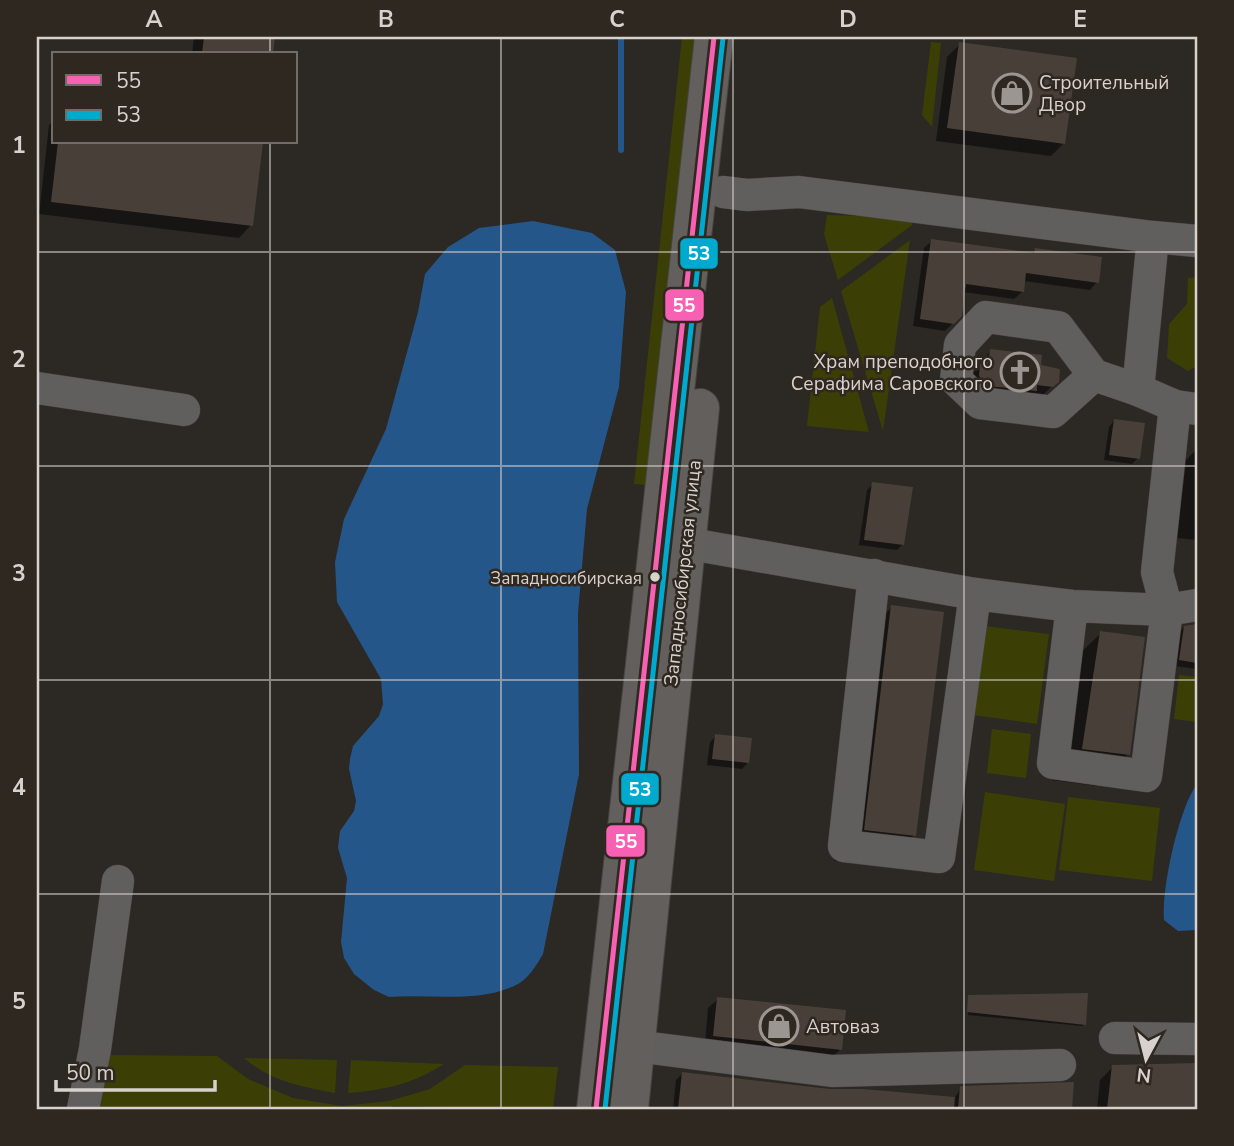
<svg xmlns="http://www.w3.org/2000/svg" width="1234" height="1146" viewBox="0 0 1234 1146" font-family="'Nunito Sans',sans-serif">
  <style>
    .green { fill: #3c3f05 }
    .water { fill: #25568a }
    .shadow { fill: #0007 }
    .lines { fill: none; stroke-linecap: round; stroke-linejoin: round }
    .stream { stroke: #25568a; stroke-width: 6 }
    .building { fill: #484038 }
    .minor-casing { stroke: #474340; stroke-width: 33 }
    .major-casing { stroke: #474340; stroke-width: 40 }
    .minor { stroke: #615f5e; stroke-width: 32 }
    .major { stroke: #625f5d; stroke-width: 38 }
    .bus-1-casing { stroke: #2f2820; stroke-width: 10 }
    .bus-2-casing { stroke: #2f2820; stroke-width: 10 }
    .bus-1 { stroke: #f860b3; stroke-width: 5 }
    .bus-2 { stroke: #00a9ce; stroke-width: 5 }
    .grid { fill: none; stroke: #d7d2ce; stroke-width: 2; stroke-opacity: 0.55 }
    .bus-dot { fill: #d7d2ce; stroke: #2f2820; stroke-width: 2.5 }
    .labels { text-anchor: middle; stroke-width: 5; stroke-linejoin: round; paint-order: stroke }
    .bus-label { font-size: 17px; fill: #d7d2ce; stroke: #2f2820; text-anchor: end }
    .poi-label { font-size: 19px; fill: #d7d2ce; stroke: #2f2820; text-anchor: start }
    .street-label { font-size: 19px; fill: #d7d2ce; stroke: #2f2820 }
    .line-badge { stroke: #2f2820; stroke-width: 2.5 }
    .badge-label { font-size: 19px; text-anchor: middle; font-weight: bold; fill: #fff }
    .neatline { fill: none; stroke: #d7d2ce; stroke-width: 2.5 }
    .grid-label { font-size: 23px; text-anchor: middle; font-weight: bold; fill: #d7d2ce }
  </style>
  <rect width="100%" height="100%" fill="#2c2824"/>
  <g class="green">
    <path d="M682 37H695L647 485 634 484Z"/>
    <path d="M931 42 941 43 932 127 922 115Z"/>
    <path d="M827 215 913 217 912 225 838 280 824 234Z"/>
    <path d="M910 240 883 431 841 291Z"/>
    <path d="M1197 277V366L1188 371 1167 358 1169 324 1187 304 1188 278Z"/>
    <path d="M832 298 869 432 807 426 820 307Z"/>
    <path d="M985 626 1049 634 1037 724 973 715Z"/>
    <path d="M1179 675 1197 677V722L1174 719Z"/>
    <path d="M992 729 1031 734 1026 778 987 773Z"/>
    <path d="M985 792 1065 804 1054 881 974 870Z"/>
    <path d="M1068 797 1160 808 1152 881 1059 870Z"/>
    <path d="M106 1055 217 1056 248 1079 293 1098 342 1106 389 1101 430 1089 465 1065 558 1067 553 1109 392 1106 391 1109H98Z"/>
    <path d="M244 1058 337 1060 335 1093C301 1087 270 1081 244 1058Z"/>
    <path d="M351 1060 444 1064C413 1084 384 1090 348 1093Z"/>
  </g>
  <g class="water">
    <path d="M533 221 592 233 615 250 626 292 619 387 587 509 578 613 579 774 543 954C536 966 528 980 514 986 477 1003 429 994 389 997L374 990 354 974 344 958 341 942 347 878 338 848 340 831 354 811 356 801 349 769 350 759 353 746 379 716 383 704 381 679 337 602 335 562 344 519 386 429 418 312 425 274 448 247 479 228Z"/>
    <path d="M1197 784V930L1178 931 1164 920C1161 889 1179 808 1197 784Z"/>
  </g>
  <g class="shadow">
    <path d="M194 37H273L271 54H192Z"/>
    <path d="M960 44 1063 144 1051 156 936 141 947 57Z"/>
    <path d="M54 120V142H261L251 225 239 238 39 214 49 125Z"/>
    <path d="M932 241 1031 254 1035 250 1097 282 1090 290 1024 281 1022 292 1014 299 963 292 960 316 945 331 913 326 924 248Z"/>
    <path d="M990 351 1039 367 1057 381 1042 396 979 394 972 375Z"/>
    <path d="M1114 421 1138 458 1132 464 1104 460 1109 427Z"/>
    <path d="M1197 449V540L1177 538 1186 460Z"/>
    <path d="M873 484 903 544 897 550 859 545 867 490Z"/>
    <path d="M892 607 914 835 883 866 834 861 860 639Z"/>
    <path d="M1197 625V669L1174 666 1178 634 1184 627Z"/>
    <path d="M1101 633 1128 754 1097 786 1052 780 1069 664Z"/>
    <path d="M716 736 748 763 742 769 707 765 710 742Z"/>
    <path d="M970 996 1084 1024 1082 1026 968 1015Z"/>
    <path d="M718 999 841 1049 831 1058 705 1045 708 1008Z"/>
    <path d="M1197 1065V1109H1097L1100 1080 1113 1067Z"/>
    <path d="M682 1074 830 1091 954 1099 961 1088 1072 1084 1070 1109H673L676 1080Z"/>
  </g>
  <g class="lines">
    <path class="stream" d="M621 150V37"/>
  </g>
  <g class="building">
    <path d="M204 37H275L273 54H202Z"/>
    <path d="M959 42 1077 58 1065 144 947 128Z"/>
    <path d="M58 142H263L253 226 51 202Z"/>
    <path d="M931 239 1034 253 1035 248 1102 257 1099 283 1026 273 1024 292 966 284 962 316 954 324 920 319Z"/>
    <path d="M990 349 1042 355 1041 365 1060 369 1059 382 1053 387 1037 385V391L988 386 979 376 980 364 989 357Z"/>
    <path d="M1114 419 1145 423 1140 459 1109 455Z"/>
    <path d="M872 482 913 487 904 545 864 540Z"/>
    <path d="M891 605 944 612 916 836 864 830Z"/>
    <path d="M1197 624V663L1179 660 1184 626Z"/>
    <path d="M1100 631 1145 637 1130 755 1082 749Z"/>
    <path d="M715 734 752 738 749 763 712 759Z"/>
    <path d="M1088 993 1086 1025 967 1012 968 995Z"/>
    <path d="M717 997 846 1010 842 1050 713 1036Z"/>
    <path d="M1197 1063V1109H1107L1112 1065Z"/>
    <path d="M682 1072 830 1089H863L955 1097 954 1109H678Z"/>
    <path d="M1074 1082 1072 1109H958L960 1086Z"/>
  </g>
  <g class="lines">
    <defs>
      <g id="minor">
        <path d="M723 192 747 195 799 192 1153 237 1138 390 1175 406 1197 409"/>
        <path d="M1153 237 1197 241"/>
        <path d="M1094 375 1053 412 980 403 956 380 960 345 986 317 1058 327 1094 375 1138 390"/>
        <path d="M37 388 184 410"/>
        <path d="M1175 406 1157 572 1167 610 1197 605"/>
        <path d="M685 543 975 594 1072 606 1167 610 1146 776 1053 763 1072 606"/>
        <path d="M874 575 844 846 939 857 975 594"/>
        <path d="M1115 1038 1197 1039"/>
        <path d="M635 1046 832 1071 1060 1065"/>
        <path d="M83 1109 95 1049 118 881"/>
      </g>
      <g id="major">
        <path d="M596 1109 714 37"/>
        <path d="M629 1109 700 408"/>
      </g>
    </defs>
    <use href="#minor" class="minor-casing"/>
    <use href="#major" class="major-casing"/>
    <use href="#minor" class="minor"/>
    <use href="#major" class="major"/>
    <defs>
      <path id="bus-1" d="M596 1109 714 37"/>
      <path id="bus-2" d="M605 1109 723 38"/>
    </defs>
    <use href="#bus-1" class="bus-1-casing"/>
    <use href="#bus-2" class="bus-2-casing"/>
    <use href="#bus-1" class="bus-1"/>
    <use href="#bus-2" class="bus-2"/>
  </g>
  <path class="grid" d="M270 37V54M501 37V1109M733 37V1109M964 37V1109M270 142V1109M37 252H1197M37 466H1197M37 680H1197M37 894H1197"/>
  <defs>
    <symbol id="shop-ring" viewBox="-11 -11 22 22"><circle r="9.5" fill="#2f2820" stroke="#9b9692" stroke-width="1.5"/><path d="M-5-2.5h2.3a2.7 3.5 0 0 1 5.4 0H5L5.5 6h-11ZM-1.5-2.5h3a1.5 2.3 0 0 0-3 0Z" fill="#9b9692"/></symbol>
    <symbol id="church-ring" viewBox="-11 -11 22 22"><circle r="9.5" fill="#2f2820" stroke="#9b9692" stroke-width="1.5"/><path d="M-1.2-6h2.4v3.5h3.3v2.4h-3.3V6h-2.4V-.1h-3.3v-2.4h3.3Z" fill="#9b9692"/></symbol>
  </defs>
  <g fill-rule="evenodd">
    <use href="#shop-ring" x="990" y="71" width="44" height="44"/>
    <use href="#church-ring" x="998" y="350" width="44" height="44"/>
    <use href="#shop-ring" x="757" y="1004" width="44" height="44"/>
  </g>
  <circle class="bus-dot" cx="655" cy="577" r="6"/>
  <g class="labels">
    <g class="bus-label">
      <text x="642" y="584">Западносибирская</text>
    </g>
    <g class="poi-label">
      <text x="1039" y="89">Строительный<tspan x="1039" dy="22">Двор</tspan></text>
      <text x="993" y="368" text-anchor="end">Храм преподобного<tspan x="993" dy="22">Серафима Саровского</tspan></text>
      <text x="806" y="1033">Автоваз</text>
    </g>
    <g class="street-label">
      <text transform="translate(682 573) rotate(-84)" y="7">Западносибирская улица</text>
    </g>
  </g>
  <g class="line-badge">
    <rect x="679" y="237" width="40" height="33" rx="7" fill="#00a9ce"/>
    <rect x="664" y="288" width="41" height="34" rx="7" fill="#f860b3"/>
    <rect x="620" y="772" width="40" height="34" rx="7" fill="#00a9ce"/>
    <rect x="605" y="824" width="41" height="34" rx="7" fill="#f860b3"/>
  </g>
  <g class="badge-label">
    <text x="699" y="260">53</text>
    <text x="684" y="312">55</text>
    <text x="640" y="796">53</text>
    <text x="626" y="848">55</text>
  </g>
  <rect width="1234" height="1146" fill="none" stroke="#2f2820" stroke-width="77"/>
  <rect x="52" y="52" width="245" height="91" fill="#2f2820" stroke="#726c66" stroke-width="2"/>
  <rect x="66" y="75" width="35" height="10" fill="#f860b3" stroke="#726c66" stroke-width="2"/>
  <text x="116" y="88" font-size="21" fill="#d7d2ce">55</text>
  <rect x="66" y="110" width="35" height="10" fill="#00a9ce" stroke="#726c66" stroke-width="2"/>
  <text x="116" y="122" font-size="21" fill="#d7d2ce">53</text>
  <g transform="translate(1146 1059) rotate(187)" stroke="#2f2820" stroke-width="5" paint-order="stroke">
  <path d="M0-5L12 26L0 18L-12 26Z" fill="#d7d2ce"/>
  <text y="-10" font-size="19" font-weight="bold" text-anchor="middle" fill="#d7d2ce">N</text>
  </g>
  <path d="M56 1080v10h159v-10" fill="none" stroke="#d7d2ce" stroke-width="3.5"/>
  <text x="66" y="1080" font-size="21" fill="#d7d2ce" stroke="#2f2820" stroke-width="5" paint-order="stroke">50 m</text>
  <rect x="38" y="38" width="1158" height="1070" class="neatline"/>
  <g class="grid-label">
    <text x="154" y="27">A</text>
    <text x="386" y="27">B</text>
    <text x="617" y="27">C</text>
    <text x="848" y="27">D</text>
    <text x="1080" y="27">E</text>
    <text x="19" y="153">1</text>
    <text x="19" y="367">2</text>
    <text x="19" y="581">3</text>
    <text x="19" y="795">4</text>
    <text x="19" y="1009">5</text>
  </g>
</svg>
